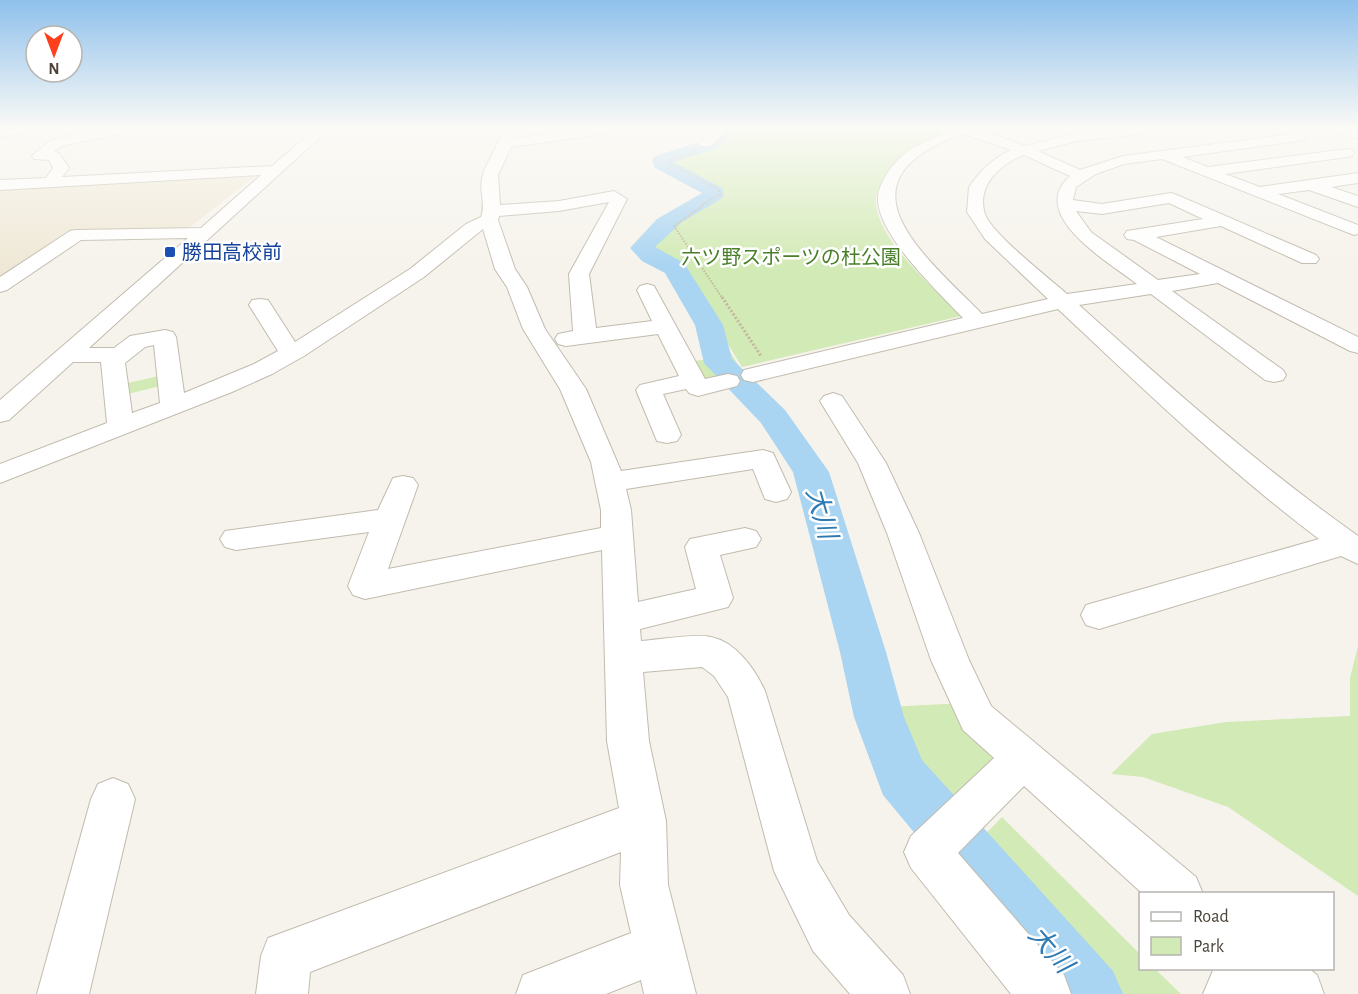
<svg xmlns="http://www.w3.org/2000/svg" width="1358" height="994" viewBox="0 0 1358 994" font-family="'Alegreya Sans','Noto Sans JP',sans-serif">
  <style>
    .education { fill: #efe8d6 }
    .green { fill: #d2eab5 }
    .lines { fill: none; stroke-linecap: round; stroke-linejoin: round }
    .river { fill: #a9d4f2; fill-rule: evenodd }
    .minor-casing { stroke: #c2bbae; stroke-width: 2 }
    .path-far2 { stroke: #c4b79f; stroke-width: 1.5; stroke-dasharray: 1.5 1.5; stroke-linecap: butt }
    .path-far1 { stroke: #c4b79f; stroke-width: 2; stroke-dasharray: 1.5 1.5; stroke-linecap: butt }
    .path { stroke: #c4b79f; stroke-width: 3; stroke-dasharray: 2 2; stroke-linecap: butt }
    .minor { fill: #fff; fill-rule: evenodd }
    .transit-dot { fill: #1a4fb4; stroke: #fff; stroke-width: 2 }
    .labels { text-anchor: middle; stroke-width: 5; stroke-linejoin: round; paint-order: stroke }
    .far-transit-label { font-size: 20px; fill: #164399; stroke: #fff; text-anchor: start }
    .far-park-label { font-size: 20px; fill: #4a7f2a; stroke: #fff }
    .water-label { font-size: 26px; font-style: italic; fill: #2e7ab2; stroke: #fff }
  </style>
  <rect width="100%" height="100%" fill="#f6f3ec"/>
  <path class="education" d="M258 174 190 227 183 229 83 230 0 280V189Z"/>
  <g class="green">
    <path d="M733 128 954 130C926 140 900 151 884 178 880 185 875 194 876 204 879 242 935 289 961 316L742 367 681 268 650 252 647 246 687 211 718 193 684 172 664 163 662 160 713 144Z"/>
    <path d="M729 350 743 373 705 380 693 361 722 358Z"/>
    <path d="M163 375 164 385 124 395V384Z"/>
    <path d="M1358 646V896L1228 807 1143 777 1111 774 1152 734 1226 722 1350 716V678Z"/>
    <path d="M965 703 1018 758 952 820 909 775 886 707Z"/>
    <path d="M1002 817 1140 954V968L1155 969 1181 994H1099L973 847Z"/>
  </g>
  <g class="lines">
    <path class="river" d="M721 128H739L718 148 673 162 722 188 724 195 721 199 682 222 655 247 684 263 723 325 732 359 785 410 829 472 886 652 904 717 922 760 1113 971 1123 994H1048L883 795 854 717 840 652 793 472 761 423 704 363 695 325 665 273 642 261 630 248 657 219 702 193 655 168 652 160 655 156 706 140Z"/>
    <defs>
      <g id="minor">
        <path d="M37 128 31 132 0 137V129Z"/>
        <path d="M110 128 133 129 126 133 61 146 54 152 59 153 69 168 62 177 272 166 316 128H330L89 348H114L130 336 165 330 173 332 176 337 184 393 254 364 278 351 249 305 252 300 260 299 268 300 295 342 410 269 466 224 481 217C486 204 479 191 482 178 486 161 499 146 503 128H517L514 139 589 128H625L619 132 511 147 498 175 500 205 559 201 614 191 627 199 589 274 596 328 652 321 637 290 640 286 647 284 654 286 705 379 728 374 737 376 740 381 737 386 698 396 689 393 686 389 663 394 681 435 677 441 667 443 657 441 636 390 640 385 679 376 658 334 566 346 558 344 555 339 558 334 573 331 569 274 609 202 559 211 499 216 498 220 515 269 527 287 545 329 586 389 621 471 763 450 773 453 791 492 787 499 776 502 765 499 753 469 626 489 631 510 638 602 696 589 685 547 690 539 745 528 756 531 761 539 756 547 720 555 733 598 728 607 640 629 641 641C659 640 695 633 711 637 736 642 755 669 765 691L817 861 849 915 903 975 910 994H850L813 951 774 871 728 697 714 676 702 667 643 672 649 741 666 821 668 885 696 994H644L641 980 606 994H516L523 975 631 933 620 885 621 852 310 972 308 994H256L261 956 268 938 619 808 607 741 602 550 365 599 353 595 348 586 369 532 236 550 225 547 220 539 225 531 378 510 393 478 403 476 413 478 418 485 388 569 601 528V510L591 462 560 389 523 329 507 287 495 269 483 229 424 277 304 356 272 374 232 392 0 483V464L107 423 101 362H73L9 420 0 422V400L188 238 81 240 7 290 0 292V277L70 231 76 230 201 228 261 175 0 190V180L46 178 53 168 49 160 34 159 32 156 51 140ZM154 345 160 403 132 413 125 363 145 347Z"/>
        <path d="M714 128H728L711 146H701L699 143Z"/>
        <path d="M951 128H976L1025 146 1077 133 1110 129 1166 128 1160 132 1077 141 1038 151 1080 170 1123 156 1299 133 1306 137 1304 140 1182 157 1208 167 1347 149 1352 150 1354 153 1352 156 1347 157 1225 174 1260 187 1358 173V183L1331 187 1358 196V207L1309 190 1278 194 1358 225V234L1354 235 1162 159 1124 164 1096 174 1076 187 1073 200 1102 204 1171 193 1177 195 1316 255 1319 259 1316 263H1302L1221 226 1156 237 1358 337V353L1350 351 1218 283 1172 291 1283 370 1286 375 1283 380 1274 382 1265 380 1151 294 1079 305C1169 386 1259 466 1358 536V564L1341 556 1099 629 1086 625 1081 615 1086 605 1319 539C1226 469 1142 388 1058 309L753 382 744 380 741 375 744 370 963 318C938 292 880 237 878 201 877 186 890 167 901 157 915 143 942 137 951 128ZM963 134 1011 150C992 159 981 170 969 187L967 212 985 239 1048 299 982 314C924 255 830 181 963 134ZM1024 155 1070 176C1026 215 1110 263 1137 284L1067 294C1049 278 992 234 985 214 976 186 1000 164 1024 155ZM1169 203 1203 219 1133 230 1127 231 1124 235 1127 239 1134 240 1200 274 1158 280 1091 232 1076 211 1102 214Z"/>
        <path d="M1328 128 1358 131V139L1329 131Z"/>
        <path d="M833 393 842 396 886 463 919 533 969 660 991 706 1196 877 1203 894H1143L1024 786 958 853 1064 975 1071 994H1011L911 868 904 852 911 836 994 758 963 730 931 660 887 533 858 463 820 401 824 396Z"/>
        <path d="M113 778 128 784 135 799 89 994H37L91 799 98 784Z"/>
        <path d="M1214 968H1308L1317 975 1324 994H1203Z"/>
      </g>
    </defs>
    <use href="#minor" class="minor-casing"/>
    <path class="path-far2" d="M695 153 673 159 668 163 718 189 721 194 703 204"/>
    <path class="path-far1" d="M706 203 674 226 723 299"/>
    <path class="path" d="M722 297 761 356"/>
    <use href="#minor" class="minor"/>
  </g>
  <linearGradient id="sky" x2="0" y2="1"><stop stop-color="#8fc1ec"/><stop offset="0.48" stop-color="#fbfaf6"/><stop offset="1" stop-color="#fbfaf6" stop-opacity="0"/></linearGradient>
  <rect width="1358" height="267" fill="url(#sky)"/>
  <rect class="transit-dot" x="164" y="246" width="12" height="12" rx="3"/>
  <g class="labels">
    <g class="far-transit-label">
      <text x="182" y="259">勝田高校前</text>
    </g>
    <g class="far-park-label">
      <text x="791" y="264">六ツ野スポーツの杜公園</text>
    </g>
    <g class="water-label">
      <text transform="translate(822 513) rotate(74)" y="9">大川</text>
      <text transform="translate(1051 949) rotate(49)" y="9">大川</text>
    </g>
  </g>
  <rect x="1139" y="892" width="195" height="78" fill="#ffffff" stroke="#b7b4b0" stroke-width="1.5"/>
  <rect x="1151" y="912" width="30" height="9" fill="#ffffff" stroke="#b7b4b0" stroke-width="1.5"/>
  <text x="1193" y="922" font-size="18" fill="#4b4439">Road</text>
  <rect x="1151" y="937" width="30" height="18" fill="#d2eab5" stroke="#b7b4b0" stroke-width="1.5"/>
  <text x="1193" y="952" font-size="18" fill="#4b4439">Park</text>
  <g transform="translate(54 54) rotate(180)"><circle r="28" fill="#ffffff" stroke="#b7b4b0" stroke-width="1.5"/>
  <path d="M0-4.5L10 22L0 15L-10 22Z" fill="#fc3f1d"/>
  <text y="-9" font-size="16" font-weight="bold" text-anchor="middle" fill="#4b4439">N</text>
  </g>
</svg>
